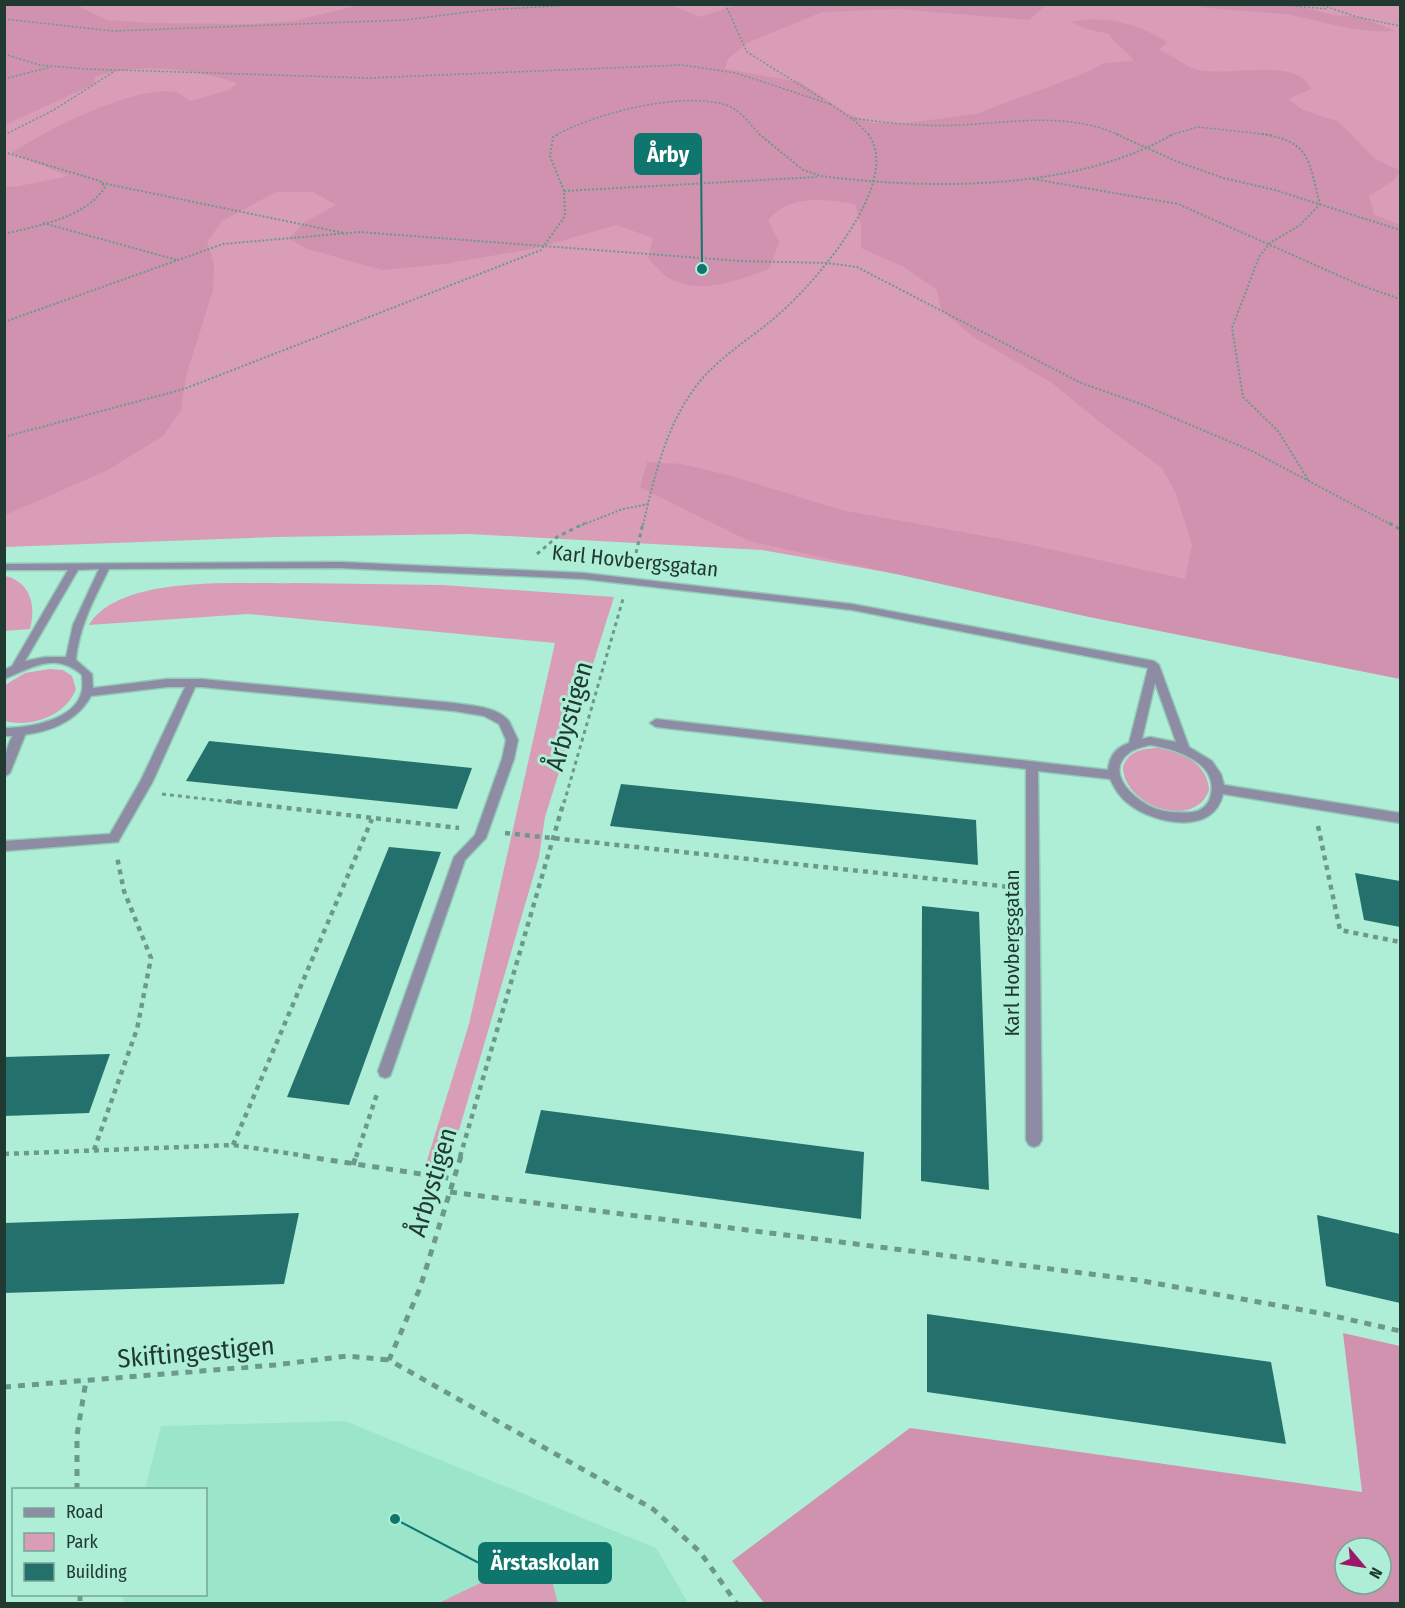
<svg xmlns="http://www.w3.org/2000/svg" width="1405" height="1608" viewBox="0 0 1405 1608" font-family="'Fira Sans Condensed',sans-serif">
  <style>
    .built { fill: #9be5cb }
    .green { fill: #d99db8 }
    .forest { fill: #d092af; fill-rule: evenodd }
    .building { fill: #24706c }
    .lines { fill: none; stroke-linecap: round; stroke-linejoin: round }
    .service-casing { stroke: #92cab6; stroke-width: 3 }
    .minor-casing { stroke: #92cab6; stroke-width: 3 }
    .path-far4 { stroke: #6c9a8a; stroke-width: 1.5; stroke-dasharray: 2 2; stroke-linecap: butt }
    .path-far3 { stroke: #6c9a8a; stroke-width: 2; stroke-dasharray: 2 2; stroke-linecap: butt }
    .path-far2 { stroke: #6c9a8a; stroke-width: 3; stroke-dasharray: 4 4; stroke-linecap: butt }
    .path-far1 { stroke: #6c9a8a; stroke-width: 4.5; stroke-dasharray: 5 5; stroke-linecap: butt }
    .path { stroke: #6c9a8a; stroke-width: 5; stroke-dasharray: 7 7; stroke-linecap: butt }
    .service { fill: #8e8ba5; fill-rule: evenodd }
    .minor { fill: #8e8ba5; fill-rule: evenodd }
    .labels { text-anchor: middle; stroke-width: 6; stroke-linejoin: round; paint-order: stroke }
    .street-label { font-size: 21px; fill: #203a31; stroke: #aeeed7 }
    .near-street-label { font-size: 26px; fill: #203a31; stroke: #aeeed7 }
    .leader { fill: none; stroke: #0f766e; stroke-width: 2 }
    .callout-dot { fill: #0f766e; stroke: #aeeed7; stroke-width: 2 }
    .callout { fill: #0f766e; stroke: #0f766e; stroke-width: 2 }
    .callout-label { font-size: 22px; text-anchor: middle; font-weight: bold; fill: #fff }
  </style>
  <rect width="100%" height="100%" fill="#aeeed7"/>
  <path class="built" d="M345 1421 656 1548 688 1603 124 1604 123 1595 206 1594V1490L145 1489 161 1426Z"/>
  <g class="green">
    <path d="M4 5H1400V664L762 550 470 534 276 537 5 547Z"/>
    <path d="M5 576C31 582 36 606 30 629L5 631Z"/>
    <path d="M297 583 442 585 614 597 545 817 539 857 447 1171 425 1167 469 1024 555 643 248 614 89 625C121 573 242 585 297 583Z"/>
    <path d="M49 669 63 670 72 676 76 689C66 716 30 728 5 721V685L25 673Z"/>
    <path d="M1161 748C1183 752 1208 765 1209 790 1195 831 1123 806 1123 767 1128 750 1145 748 1161 748Z"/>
    <path d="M544 1552 558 1603H439Z"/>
  </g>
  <g class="forest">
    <path d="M364 4H669L699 17 740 4 1064 5H1046L1029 20 900 9 822 12 747 43 728 59 725 69 800 82 847 113 872 123H907L976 114 1083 74 1105 63 1134 61C1127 50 1115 45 1109 34L1086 29 1072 22C1106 15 1138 24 1167 42L1159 50C1171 55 1181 63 1192 68 1222 80 1297 54 1311 89L1288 99 1303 110 1339 122 1374 158 1400 171 1393 181 1369 196 1374 214 1400 225V679L1089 617 749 541 640 487 647 462 682 464 735 477 841 510 1022 543 1185 579 1192 545 1176 494 1162 468 1101 423 1052 383 972 336 941 310 937 290 904 267 861 248V225L855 204C825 199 790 194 768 220L779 242 770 268C743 280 697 296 669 278 661 273 654 265 648 258L653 238 616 225 537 248 444 264 382 270 308 249 289 239 303 223 336 205 313 192H276L222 221 207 242 214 264 213 290 186 376 181 410 163 436 106 471 5 515V186L15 187 68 176 12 153C46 130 134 85 175 92 180 93 186 98 190 101L229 90 237 83C193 69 140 62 95 77L94 84 5 125V5H83L80 7 107 20 151 23 251 24 294 21Z"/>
    <path d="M1198 5H1294L1333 15 1360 17 1396 31C1356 34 1328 22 1290 15 1263 11 1230 11 1201 7Z"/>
    <path d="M1343 1333 1400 1346V1603H764L732 1561 910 1428 1362 1492ZM1345 1548H1381V1584H1345Z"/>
  </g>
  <g class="building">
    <path d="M209 741 472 768 457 809 186 781Z"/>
    <path d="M621 784 976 820 978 865 610 826Z"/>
    <path d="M389 847 441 852 349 1105 287 1097Z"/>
    <path d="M1355 873 1400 881V927L1364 920Z"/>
    <path d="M922 906 979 912 989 1190 921 1181Z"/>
    <path d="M110 1054 89 1113 4 1116V1057Z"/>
    <path d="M541 1110 864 1152 861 1219 525 1173Z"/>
    <path d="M299 1213 284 1284 4 1293V1223Z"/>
    <path d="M1317 1215 1400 1234V1303L1326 1286Z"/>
    <path d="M927 1314 1271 1362 1286 1444 927 1392Z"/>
  </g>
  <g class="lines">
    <defs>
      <g id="service">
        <path d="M192 679 197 683 153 781 118 842 4 851V841L110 834 141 780 187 683Z"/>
        <path d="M20 729 26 733 10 773 4 777C4 763 6 736 20 729Z"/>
      </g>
      <path id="minor" d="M340 562 584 573 852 604 1154 661 1159 665 1189 747 1212 761 1221 774 1224 785 1400 813V823L1223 794C1214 836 1155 824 1130 805 1120 798 1115 789 1110 779L1038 771 1042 1140 1039 1145 1034 1147 1029 1145 1026 1140V769L656 727 650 723 656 719 1108 770C1109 757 1116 747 1129 743L1148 668 852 610 584 579 340 568 109 569C94 599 79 627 76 660L92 674 93 688 167 679H202L454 703C472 706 496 706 509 721L518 740 514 759 486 838 465 860 392 1071 390 1076 385 1078 380 1076 378 1071 454 857 475 835 502 759 506 740 499 724 484 716 454 711 202 687H167L91 696C74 727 37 736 4 736V728C29 728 77 720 82 690 83 685 82 680 82 675 55 651 32 668 4 679V670L12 666 68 570H4V564ZM99 569 73 625 66 657H45L25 661 78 570ZM1155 683 1176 742 1150 737 1142 739ZM1150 745C1176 749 1221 763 1210 798 1208 805 1201 811 1193 812 1181 813 1169 813 1157 809 1136 802 1103 773 1129 753 1134 749 1143 747 1150 745Z"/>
    </defs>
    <use href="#service" class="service-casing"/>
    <use href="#minor" class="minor-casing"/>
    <g class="path-far4">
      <path d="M725 4 747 52 824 100"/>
      <path d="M1272 4 1328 9"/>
      <path d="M1319 4 1357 17 1400 26"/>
      <path d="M4 19 113 31 404 20 486 10 590 4"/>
      <path d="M4 54 40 65 86 69 368 78 682 65 736 73 830 104"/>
      <path d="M4 79 51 67"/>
      <path d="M830 104 855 121 869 135"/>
      <path d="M851 118C888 123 923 127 961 125 1015 122 1068 112 1119 135"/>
      <path d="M4 135 52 111 115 71"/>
      <path d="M556 135C596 113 682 91 726 105 741 110 750 124 760 135"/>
      <path d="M1171 135 1198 127 1272 135"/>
    </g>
    <g class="path-far3">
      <path d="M759 134 803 170 821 176C930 190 1077 191 1173 134"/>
      <path d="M1116 134 1178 162 1223 178 1275 190 1400 230"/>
      <path d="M1262 134C1312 142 1308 161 1320 204L1300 225 1270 243 1259 257 1232 328 1243 397 1278 431 1309 481"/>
      <path d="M4 135 7 134"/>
      <path d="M4 152 100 181 105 187C86 218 37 226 4 234"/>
      <path d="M1033 179 1178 204 1360 285 1400 299"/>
      <path d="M102 183 344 233"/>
      <path d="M564 191 817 177"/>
      <path d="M43 223 177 260"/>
      <path d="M4 322 223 244 360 232 740 261 827 263 857 267 1081 383 1141 404 1252 451 1392 525"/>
      <path d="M4 437 184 389 541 250 565 216 564 191 550 156 553 137 559 134"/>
      <path d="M582 525 623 509 649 504"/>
      <path d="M643 525C654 478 665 429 694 389 716 358 751 339 779 314 814 284 904 181 868 134"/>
    </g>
    <g class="path-far2">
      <path d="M1389 523 1400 529"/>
      <path d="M636 553 643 523"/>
      <path d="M537 554 557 537 585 523"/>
      <path d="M162 794 240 803"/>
      <path d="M564 803 623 599"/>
    </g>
    <g class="path-far1">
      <path d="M227 801 459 828"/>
      <path d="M1318 826 1340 930 1400 942"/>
      <path d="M505 833 1010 887"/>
      <path d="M233 1145 372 819"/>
      <path d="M94 1150 137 1029 151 958 124 891 117 857"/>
      <path d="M4 1154 233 1145 313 1157"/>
      <path d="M356 1157 378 1091"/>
      <path d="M460 1157 564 801"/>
    </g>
    <g class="path">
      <path d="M303 1156 454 1179"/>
      <path d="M461 1156 420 1288 389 1360 653 1509 700 1552 737 1604"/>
      <path d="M353 1165 356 1156"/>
      <path d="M450 1192 1137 1280 1325 1314 1400 1331"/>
      <path d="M4 1387 275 1365 347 1356 389 1360"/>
      <path d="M77 1490V1435L86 1381"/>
      <path d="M80 1594V1604"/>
    </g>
    <use href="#service" class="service"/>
    <use href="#minor" class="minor"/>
  </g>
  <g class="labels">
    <g class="street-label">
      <text transform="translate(635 561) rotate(6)" y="7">Karl Hovbergsgatan</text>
      <text transform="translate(1012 953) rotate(-90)" y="7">Karl Hovbergsgatan</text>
    </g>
    <g class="near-street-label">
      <text transform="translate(569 716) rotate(-74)" y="9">Årbystigen</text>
      <text transform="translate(432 1182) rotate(-73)" y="9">Årbystigen</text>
      <text transform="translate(196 1352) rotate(-5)" y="9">Skiftingestigen</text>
    </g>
  </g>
  <path class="leader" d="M702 269L701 154M395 1519L479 1563"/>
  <g class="callout-dot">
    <circle cx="702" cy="269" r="6"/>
    <circle cx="395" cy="1519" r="6"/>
  </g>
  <g class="callout">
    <rect x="635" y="134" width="66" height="40" rx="6"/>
    <rect x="479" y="1543" width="132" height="40" rx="6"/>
  </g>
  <g class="callout-label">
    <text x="668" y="162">Årby</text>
    <text x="545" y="1570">Ärstaskolan</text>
  </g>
  <rect width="1405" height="1608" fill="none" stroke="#203a31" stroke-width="12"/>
  <rect x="12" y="1488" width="195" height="108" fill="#aeeed7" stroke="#75a695" stroke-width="1.5"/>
  <rect x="24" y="1508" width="30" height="9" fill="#8e8ba5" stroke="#75a695" stroke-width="1.5"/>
  <text x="66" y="1518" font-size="18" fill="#203a31">Road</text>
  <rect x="24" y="1533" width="30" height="18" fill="#d99db8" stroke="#75a695" stroke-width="1.5"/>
  <text x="66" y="1548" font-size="18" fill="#203a31">Park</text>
  <rect x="24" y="1563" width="30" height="18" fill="#24706c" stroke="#75a695" stroke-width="1.5"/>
  <text x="66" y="1578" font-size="18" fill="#203a31">Building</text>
  <g transform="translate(1363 1566) rotate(119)"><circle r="28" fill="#aeeed7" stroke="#75a695" stroke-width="1.5"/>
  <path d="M0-4.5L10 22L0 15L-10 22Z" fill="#9d1869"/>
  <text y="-9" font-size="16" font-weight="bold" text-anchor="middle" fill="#203a31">N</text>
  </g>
</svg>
